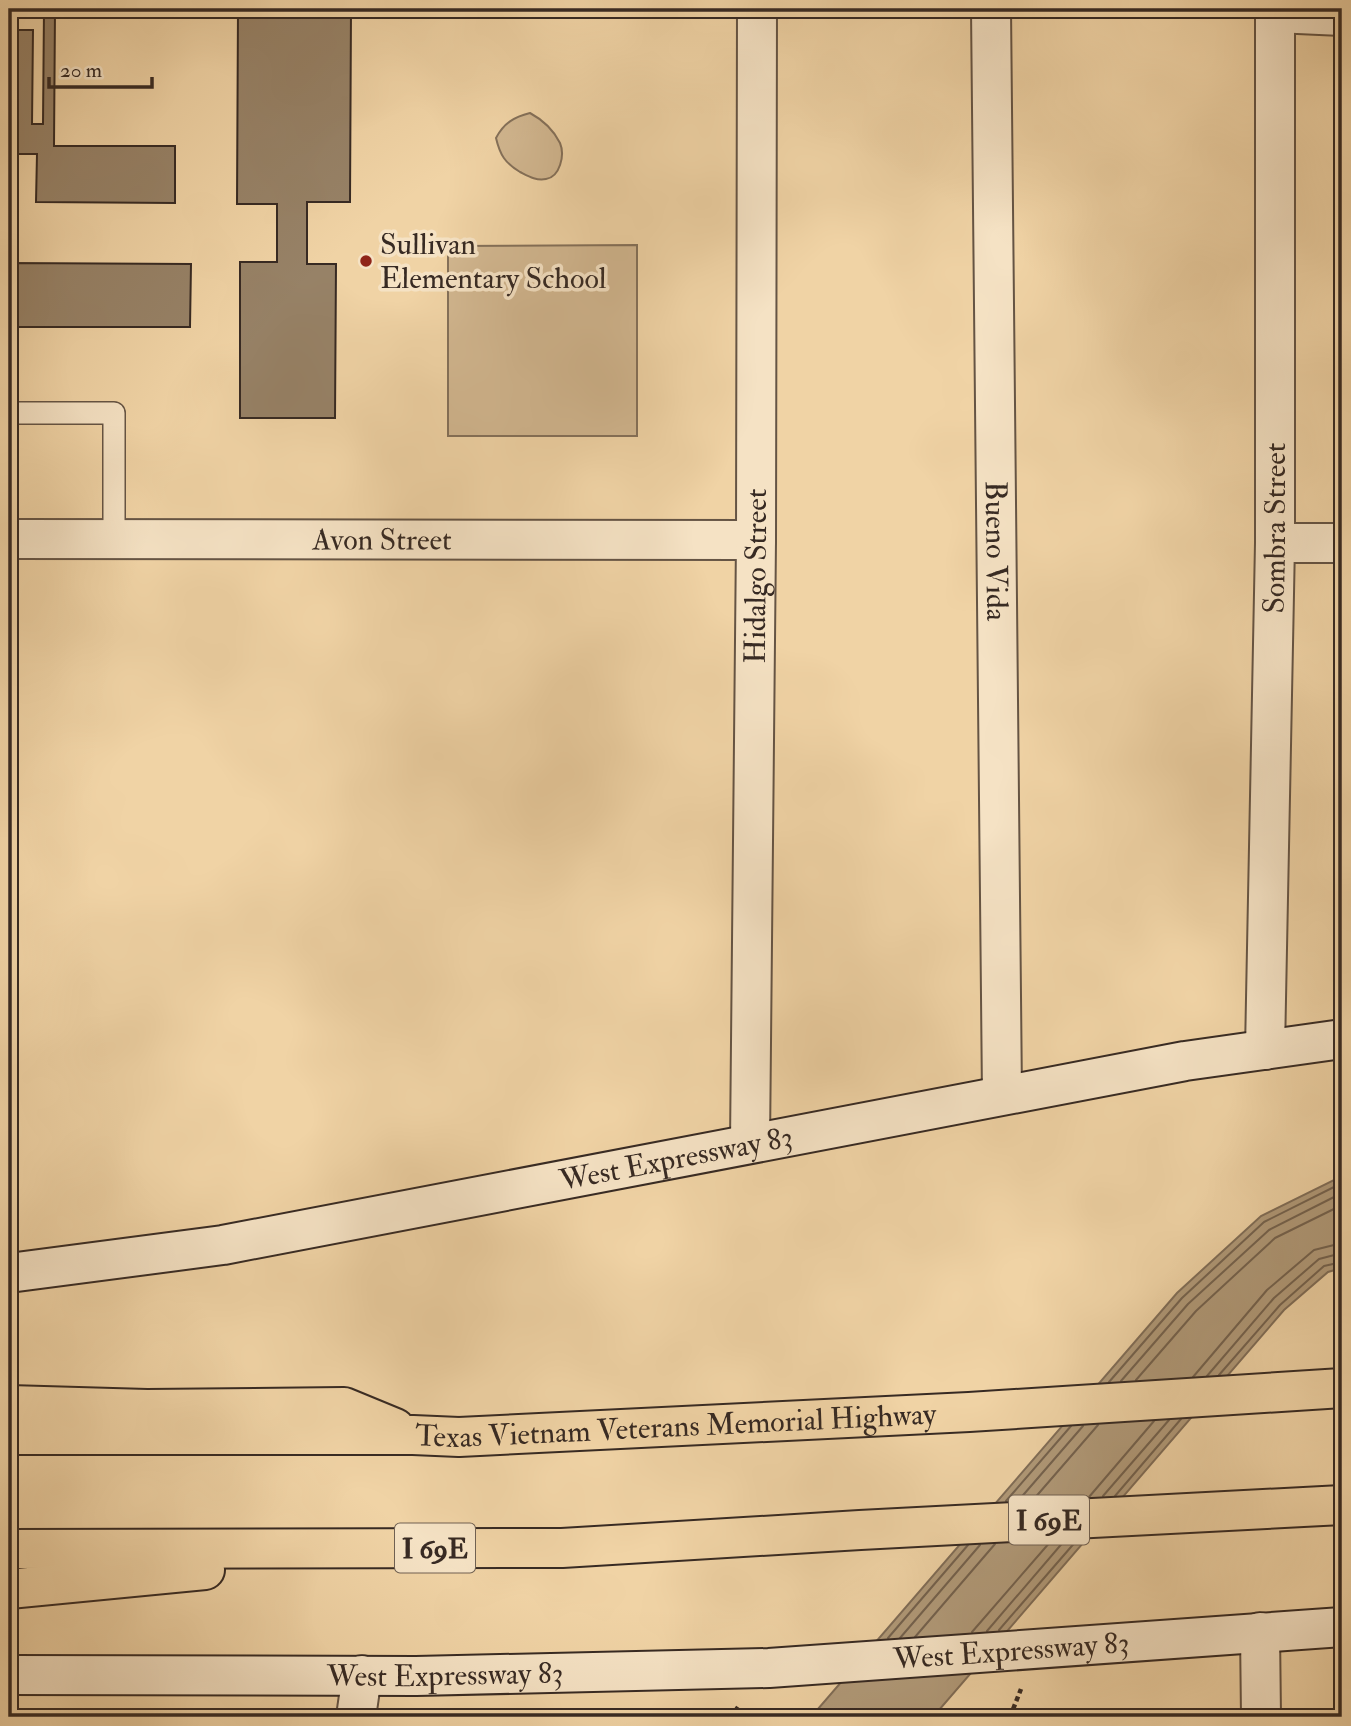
<svg xmlns="http://www.w3.org/2000/svg" width="1351" height="1726" viewBox="0 0 1351 1726" font-family="'IM FELL Double Pica',serif">
  <style>
    .green { fill: #d1b68f; stroke: #847059; stroke-width: 2 }
    .water { fill: #b19a79; stroke: #806d57; stroke-width: 2 }
    .lines { fill: none; stroke-linecap: round; stroke-linejoin: round }
    .shore { stroke: #74624e; stroke-width: 2 }
    .building { fill: #978267; stroke: #372a23; stroke-width: 2 }
    .service-casing { stroke: #655444; stroke-width: 24 }
    .minor-casing { stroke: #655444; stroke-width: 42 }
    .secondary-casing { stroke: #372a23; stroke-width: 42 }
    .motorway-casing { stroke: #372a23; stroke-width: 42 }
    .path { stroke: #372a23; stroke-width: 4.5; stroke-dasharray: 5 3.5; stroke-linecap: butt }
    .service { stroke: #f5e2c4; stroke-width: 21 }
    .minor { stroke: #f5e2c4; stroke-width: 38 }
    .secondary { stroke: #f5e2c4; stroke-width: 38 }
    .motorway { stroke: #f0d3a5; stroke-width: 38 }
    .poi-dot { fill: #8f2418; stroke: #f5e2c4; stroke-width: 2.5 }
    .labels { text-anchor: middle; stroke-width: 7; stroke-linejoin: round; paint-order: stroke }
    .shield { fill: #f5e2c4; stroke: #706153; stroke-width: 2 }
    .shield-label { font-size: 28px; font-weight: bold; fill: #372a23 }
    .poi-label { font-size: 30px; fill: #372a23; stroke: #f5e2c4; text-anchor: start }
    .street-label { font-size: 30px; fill: #372a23; stroke: #f5e2c4 }
  </style>
  <rect width="100%" height="100%" fill="#f0d3a5"/>
  <filter id="stains"><feTurbulence type="fractalNoise" baseFrequency=".00286" numOctaves="4"/><feColorMatrix values="0 0 0 0 .2 0 0 0 0 .09 0 0 0 0 .02 0 0 0 .5 -.17"/></filter>
  <radialGradient id="worn" r=".72"><stop offset=".6" stop-color="#630" stop-opacity="0"/><stop offset="1" stop-color="#630" stop-opacity=".3"/></radialGradient>
  <g class="green">
    <path d="M530 113C543 120 553 129 560 143 565 155 560 177 546 179 536 181 528 176 520 172 505 163 500 155 496 138 504 123 514 117 530 113Z"/>
    <path d="M637 245V436H448V246Z"/>
  </g>
  <path class="water" d="M1342 1176V1268L1328 1272 1284 1310 933 1717H811L1177 1293 1261 1216Z"/>
  <g class="lines">
    <g class="shore">
      <path d="M1219 1375 1280 1305 1324 1266 1342 1262"/>
      <path d="M1207 1376 1274 1298 1319 1259 1342 1253"/>
      <path d="M1193 1377 1267 1290 1314 1250 1342 1243"/>
      <path d="M1136 1380 1196 1311 1275 1238 1342 1205"/>
      <path d="M1121 1381 1188 1304 1269 1230 1342 1193"/>
      <path d="M1109 1382 1182 1298 1264 1222 1342 1183"/>
      <path d="M1103 1496 1169 1420"/>
      <path d="M1115 1496 1181 1419"/>
      <path d="M1089 1497 1154 1421"/>
      <path d="M1033 1500 1098 1425"/>
      <path d="M1006 1501 1071 1426"/>
      <path d="M1018 1501 1083 1426"/>
      <path d="M999 1630 1077 1540"/>
      <path d="M987 1631 1065 1540"/>
      <path d="M972 1632 1051 1541"/>
      <path d="M915 1637 995 1544"/>
      <path d="M888 1638 968 1545"/>
      <path d="M900 1638 980 1545"/>
    </g>
  </g>
  <g class="building">
    <path d="M44 9H55L54 146H175V203L36 202 37 154H9V30H33L32 124H43Z"/>
    <path d="M238 9H351L350 202H307V264H336L335 418H240V262H277V204H237Z"/>
    <path d="M9 263 191 264 190 327H9Z"/>
  </g>
  <g class="lines">
    <defs>
      <path id="service" d="M9 413H114V541"/>
      <g id="minor">
        <path id="s1" d="M991 9 1002 1095"/>
        <path d="M1276 13 1342 16"/>
        <path id="s2" d="M9 539 756 540"/>
        <path d="M1275 543H1342"/>
        <path id="s3" d="M1265 1050 1275 543V9"/>
        <path id="s4" d="M750 1143 756 540 757 9"/>
        <path d="M1260 1632 1261 1717"/>
        <path d="M356 1717 362 1675"/>
      </g>
      <g id="secondary">
        <path id="s5" d="M9 1273 223 1245 1185 1061 1342 1039"/>
        <path id="s6" d="M9 1675 416 1676 769 1668 1342 1627"/>
      </g>
      <g id="motorway">
        <path d="M9 1405 147 1409 344 1407 395 1428"/>
        <path id="s7" d="M9 1435H413L459 1437 969 1412 1342 1388"/>
        <path d="M9 1549 562 1548 860 1530 1342 1505"/>
        <path d="M9 1589 205 1570"/>
      </g>
    </defs>
    <use href="#service" class="service-casing"/>
    <use href="#minor" class="minor-casing"/>
    <use href="#secondary" class="secondary-casing"/>
    <use href="#motorway" class="motorway-casing"/>
    <g class="path">
      <path d="M731 1717 738 1707"/>
      <path d="M1010 1717 1021 1689"/>
    </g>
    <use href="#service" class="service"/>
    <use href="#minor" class="minor"/>
    <use href="#secondary" class="secondary"/>
    <use href="#motorway" class="motorway"/>
  </g>
  <circle class="poi-dot" cx="366" cy="261" r="7"/>
  <g class="labels">
    <g class="shield">
      <rect x="1009" y="1495.5" width="80" height="49" rx="5"/>
      <rect x="395" y="1523.5" width="80" height="49" rx="5"/>
    </g>
    <g class="shield-label">
      <text x="1049" y="1530">I 69E</text>
      <text x="435" y="1558">I 69E</text>
    </g>
    <g class="poi-label">
      <text x="380" y="254">Sullivan<tspan x="380" dy="34">Elementary School</tspan></text>
    </g>
    <g class="street-label">
      <text dy="10" stroke="none"><textPath href="#s3" startOffset="522">Sombra Street</textPath></text>
      <text dy="10" stroke="none"><textPath href="#s2" startOffset="373">Avon Street</textPath></text>
      <text dy="10" stroke="none"><textPath href="#s1" startOffset="542">Bueno Vida</textPath></text>
      <text dy="10" stroke="none"><textPath href="#s4" startOffset="567">Hidalgo Street</textPath></text>
      <text dy="10" stroke="none"><textPath href="#s5" startOffset="677">West Expressway 83</textPath></text>
      <text dy="10" stroke="none"><textPath href="#s7" startOffset="667">Texas Vietnam Veterans Memorial Highway</textPath></text>
      <text dy="10" stroke="none"><textPath href="#s6" startOffset="1003">West Expressway 83</textPath></text>
      <text dy="10" stroke="none"><textPath href="#s6" startOffset="436">West Expressway 83</textPath></text>
    </g>
  </g>
  <rect width="1351" height="1726" fill="none" stroke="#f0d3a5" stroke-width="35"/>
  <rect x="10" y="10" width="1330" height="1705" fill="none" stroke="#372a23" stroke-width="3.5"/>
  <rect x="18" y="18" width="1316" height="1691" fill="none" stroke="#372a23" stroke-width="2"/>
  <path d="M49 77v10h103v-10" fill="none" stroke="#372a23" stroke-width="3.5"/>
  <text x="60" y="77" font-size="21" fill="#372a23" stroke="#f5e2c4" stroke-width="5" paint-order="stroke">20 m</text>
  <rect width="100%" height="100%" filter="url(#stains)"/>
  <rect width="100%" height="100%" fill="url(#worn)"/>
</svg>
